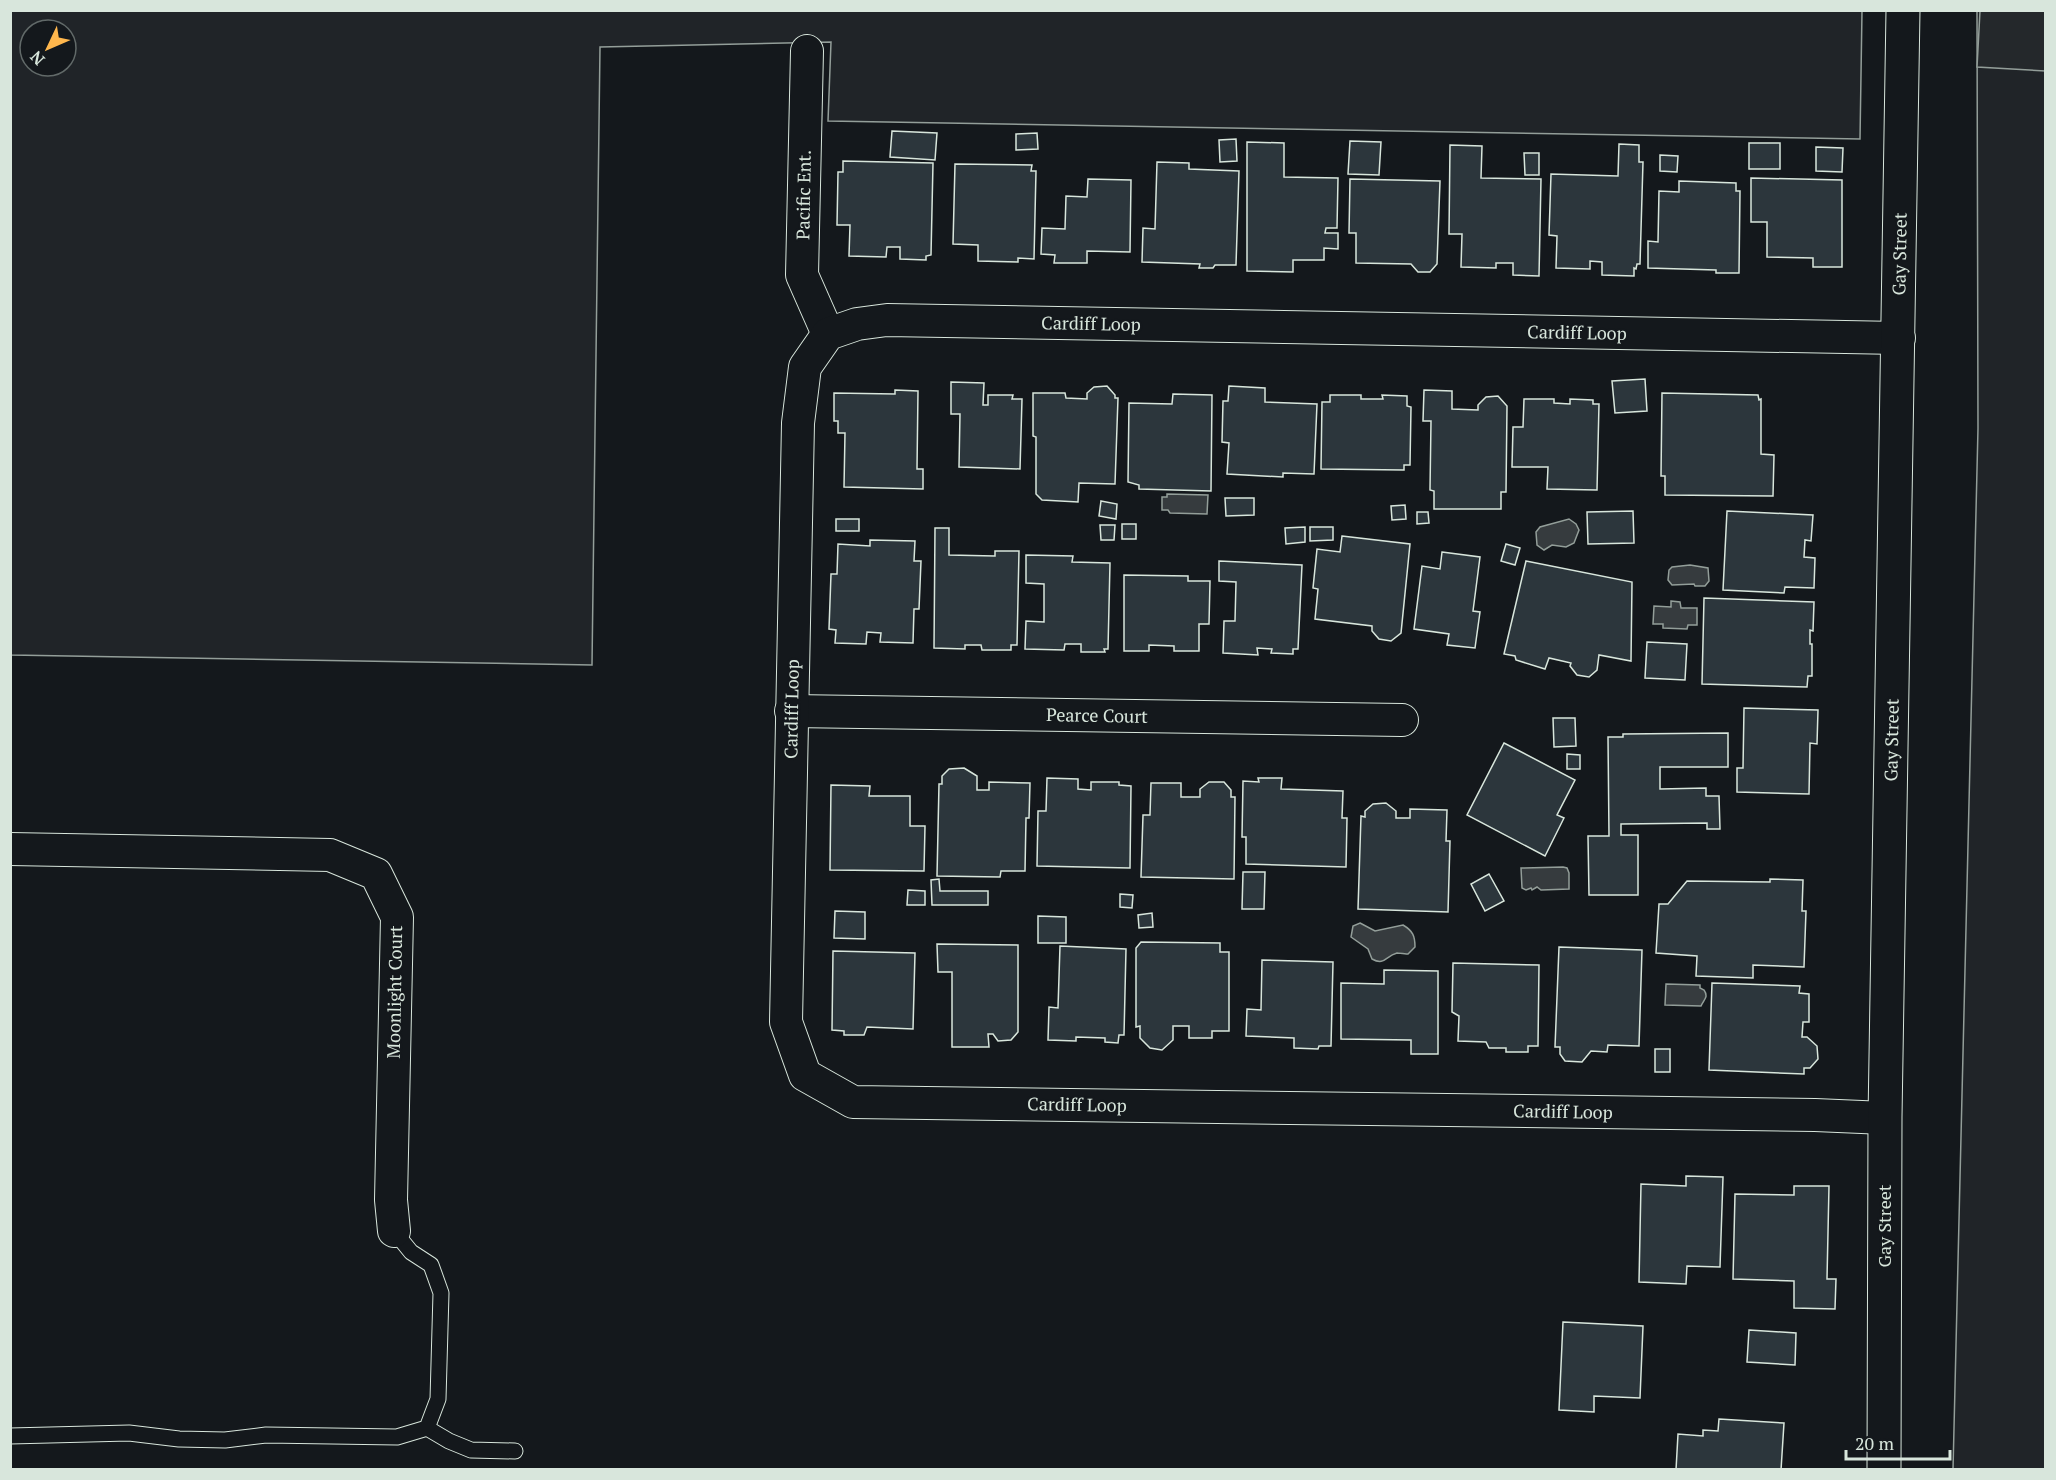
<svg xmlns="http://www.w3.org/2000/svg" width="2056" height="1480" viewBox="0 0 2056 1480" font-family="'PT Serif',serif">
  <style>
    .green { fill: #202428; stroke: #939e99; stroke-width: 1.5; fill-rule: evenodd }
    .parking { fill: #24282b; stroke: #939e99; stroke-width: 1.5 }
    .water { fill: #363b3e; stroke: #939e99; stroke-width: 1.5 }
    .building { fill: #2c363c; stroke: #d8e6dc; stroke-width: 1.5 }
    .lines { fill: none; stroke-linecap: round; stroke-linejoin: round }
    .lane-casing { stroke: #d8e6dc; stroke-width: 17 }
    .street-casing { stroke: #d8e6dc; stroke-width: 34 }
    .secondary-casing { stroke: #d8e6dc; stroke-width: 35 }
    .lane { stroke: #14181c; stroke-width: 15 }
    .street { stroke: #14181c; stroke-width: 32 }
    .secondary { stroke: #14181c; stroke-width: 33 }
    .labels { text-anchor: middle; stroke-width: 4.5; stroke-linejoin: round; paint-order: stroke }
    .street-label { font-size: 18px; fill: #d8e6dc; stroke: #14181c }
  </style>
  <rect width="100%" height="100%" fill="#14181c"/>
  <g class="green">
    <path d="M11 11H1862L1860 139 828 121 831 42 600 47 592 665 11 655ZM30 30H66V66H30Z"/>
    <path d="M1977 11H2045V1469L1953 1470 1978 428Z"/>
  </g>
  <path class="parking" d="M1980 11H2045V71L1977 67Z"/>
  <g class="water">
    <path d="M1167 494 1208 495 1207 514 1170 513 1168 510H1162V497H1167Z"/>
    <path d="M1569 519 1576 524 1579 530 1574 543 1566 547 1552 545 1544 550 1537 545 1536 532 1540 527Z"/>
    <path d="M1690 565 1708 568 1709 581 1705 586H1695L1694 584 1672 585 1668 580 1669 570 1672 567Z"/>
    <path d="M1671 601 1680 602 1681 608H1697V625H1688L1687 629 1663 628V624H1653L1654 606 1671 607Z"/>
    <path d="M1563 867 1567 868 1569 873V889L1541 890 1537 887 1532 890 1531 888 1526 890 1522 888 1521 868Z"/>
    <path d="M1360 923 1375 931 1403 925C1413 931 1415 936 1415 947L1408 954C1407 954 1398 953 1397 953 1385 956 1385 966 1372 959L1368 949 1351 937 1353 926Z"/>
    <path d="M1666 984 1700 985V988L1704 990C1709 997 1704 999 1701 1006L1665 1005Z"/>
  </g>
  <g class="building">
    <path d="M892 131 937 133 935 160 890 157Z"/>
    <path d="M1037 133 1038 149 1016 150V134Z"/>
    <path d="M1236 139 1237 161 1220 162 1219 140Z"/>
    <path d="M1350 141 1381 142 1379 175 1348 174Z"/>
    <path d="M1247 142 1284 143V177L1338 178 1337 228H1326L1325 233H1338V249L1324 248V260H1293V272L1247 271Z"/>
    <rect x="1749" y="143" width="31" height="26"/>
    <path d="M1619 144 1639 145V162H1643L1640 264H1637L1636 269 1634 268V276L1602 275V262L1590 261V269L1556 268 1557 236 1549 235 1551 174 1618 176Z"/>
    <path d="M1450 145 1482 146 1481 178 1541 179 1539 276 1513 275V263H1496V268L1461 267 1462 234H1449Z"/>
    <path d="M1816 147 1843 148 1842 172 1816 171Z"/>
    <path d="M1524 153H1539V175H1525Z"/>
    <path d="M1660 155 1678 156 1677 172 1660 171Z"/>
    <path d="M843 161 933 163 931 255 926 256V260L900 259V247H887L886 257 849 256 850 225H837L838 172H843Z"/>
    <path d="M1157 162 1189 163V169L1239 171 1236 265H1215L1213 268H1199L1200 264 1142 262 1143 228 1155 229Z"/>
    <path d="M955 164 1032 165 1031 171H1036L1034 259 1018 258V262L978 261V245L953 244Z"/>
    <path d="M1751 178 1842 180V267H1813V258L1767 257V222H1751Z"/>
    <path d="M1088 179 1131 180 1130 252 1087 251V263H1054L1055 255 1041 254 1042 228 1065 229 1066 196 1087 197Z"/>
    <path d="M1350 179 1440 181 1437 264 1430 272H1418L1411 264 1356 263V233H1349Z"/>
    <path d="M1679 181 1736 183V191H1740L1739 273H1716V270L1648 268V241L1658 242 1659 191 1679 192Z"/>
    <path d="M1645 379 1647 411 1615 413 1612 381Z"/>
    <path d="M951 382 984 383 983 405H988V395H1013L1012 399H1022L1020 469 959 467 960 414H951Z"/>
    <path d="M1107 386 1115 395V398H1118L1115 484 1079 483 1078 502 1042 500 1036 494V437L1033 436V393H1065L1066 398 1087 399V393L1094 387Z"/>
    <path d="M1229 386 1265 388V402L1317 404 1314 474 1283 473V477L1227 474 1229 443 1222 442 1223 401H1228Z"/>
    <path d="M895 390 918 391 917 469H923V489L844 487 845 433H838V421H834V393L895 394Z"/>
    <path d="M1424 390 1452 391V409L1478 410V405L1486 397 1498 396 1507 406 1506 492H1501V509H1434V491L1430 490 1431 421H1423Z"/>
    <path d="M1662 393 1758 395 1759 400 1761 399V454L1774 455 1773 496 1665 495V476H1661Z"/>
    <path d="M1173 394 1212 395 1211 491 1139 489V485L1128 482 1129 403 1172 404Z"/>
    <path d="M1330 395H1361V399H1383L1382 395 1407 396V406L1411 407 1410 465H1404V470L1321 469 1322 402H1330Z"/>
    <path d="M1524 399H1554V403L1570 404V399L1593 400V404H1599L1597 490 1547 489 1548 467H1512L1513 427H1523Z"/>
    <path d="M1225 498H1254V515L1226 516Z"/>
    <path d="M1101 501 1117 504 1116 519 1099 516Z"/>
    <path d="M1405 505 1406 519 1392 520 1391 506Z"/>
    <path d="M1633 511 1634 543 1588 544 1587 512Z"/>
    <path d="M1727 511 1813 515 1811 541 1805 540 1804 557 1815 558 1814 588 1785 587 1784 593 1723 590Z"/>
    <path d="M1417 512H1428L1429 523 1417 524Z"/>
    <rect x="836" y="519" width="23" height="12"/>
    <rect x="1122" y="524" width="14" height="15"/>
    <path d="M1100 525H1115L1114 540H1101Z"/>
    <path d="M1305 527V542L1286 544 1285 528Z"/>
    <path d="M1310 527H1333V540L1310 541Z"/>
    <path d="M935 528H949V555L995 556V551H1019L1017 645H1011V650H982L981 645H965V649L934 648Z"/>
    <path d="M1342 536 1410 544 1401 633 1391 641 1379 639 1372 631V626L1315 619 1318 589 1313 588 1317 549 1340 552Z"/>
    <path d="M870 540 915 541 914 561H921L919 609H914L913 643 880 642 881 633 867 632 866 644 835 643 836 630 829 629 831 574H837L838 544 870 546Z"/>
    <path d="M1506 544 1520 548 1515 565 1501 561Z"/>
    <path d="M1442 552 1480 557 1473 611 1480 612 1475 648 1447 645 1449 634 1414 629 1422 566 1440 569Z"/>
    <path d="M1026 555 1073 556 1072 562 1110 563 1108 649H1104L1105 652H1081V644H1065L1064 650 1025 649 1026 621 1044 622V584L1026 583Z"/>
    <path d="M1219 561 1302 565 1298 649H1293V654L1271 653 1272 649 1257 648 1258 655 1223 653 1224 621H1235L1236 582 1219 581Z"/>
    <path d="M1526 561 1632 582 1631 661 1599 655 1597 670 1589 677 1577 675 1570 666 1571 663 1549 658 1545 669 1516 660 1515 656 1504 654Z"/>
    <path d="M1124 575 1188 576V581H1210L1209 624H1199V651H1174V646L1149 645V651H1124Z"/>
    <path d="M1704 598 1814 602 1813 631 1810 630V644H1812V676H1808L1807 687 1702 684Z"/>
    <path d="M1647 642 1687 644 1685 680 1645 678Z"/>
    <path d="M1744 708 1818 710 1817 744 1810 743 1809 794 1737 792V768H1743Z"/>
    <path d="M1553 718H1575L1576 746 1554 747Z"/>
    <path d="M1728 733V767H1660V789L1706 788V796H1719L1720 829H1707V823L1621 824V835H1638V895H1589L1588 836H1609L1608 737H1623V734Z"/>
    <path d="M1504 743 1575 780 1557 815 1564 818 1545 856 1467 815Z"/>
    <path d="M1567 754 1580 755V769H1567Z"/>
    <path d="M964 768 977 776V790H989V782L1030 783 1029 818H1026L1025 871H1001L1000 877 937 876 939 784H942V776L949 769Z"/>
    <path d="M1047 778 1078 779V789L1091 790V782H1119V785L1131 786 1130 868 1037 866 1038 811H1046Z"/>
    <path d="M1258 778H1282L1281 789 1343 791 1342 818H1347L1346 867 1246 864V837H1242L1243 781 1259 782Z"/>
    <path d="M1209 782H1224L1231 790V797H1235L1234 879 1141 877 1143 815H1150L1151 783H1181V797H1200V789Z"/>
    <path d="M831 785 870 786 869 796H910V826H925L924 871 830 870Z"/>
    <path d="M1386 803 1396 811V818H1410V809L1447 810 1446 841H1450L1448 912 1358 909 1361 816 1365 817V811L1373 804Z"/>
    <path d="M1243 872H1265L1264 909H1242Z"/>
    <path d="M1489 874 1504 901 1485 911 1471 884Z"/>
    <path d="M939 879 940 891H988V905H932L931 880Z"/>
    <path d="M1770 879 1803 880 1802 911H1806L1804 967 1753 965V978L1696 976 1697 956 1656 953 1659 904H1668L1687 881 1770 882Z"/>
    <path d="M908 890 925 891V905H907Z"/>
    <path d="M1120 894 1133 895 1132 908 1120 907Z"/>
    <path d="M835 911 865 912V939L834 938Z"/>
    <path d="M1152 913 1153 927 1139 928 1138 915Z"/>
    <path d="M1038 916 1066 917V943H1038Z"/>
    <path d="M1141 942 1220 943V952H1229V1031H1212V1038H1189V1026H1173V1040L1162 1050 1150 1048 1140 1038V1026L1136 1027V948Z"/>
    <path d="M937 944 1018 945V1032L1011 1040 998 1041 993 1034H988L989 1047H952V972H938Z"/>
    <path d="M1060 946 1126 949 1124 1035H1119L1118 1043 1105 1042V1038L1076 1037V1041L1048 1040 1049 1007 1058 1008Z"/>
    <path d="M1559 947 1642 950 1639 1046 1608 1045 1607 1052 1591 1051 1582 1062 1565 1061 1560 1054V1047H1555Z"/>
    <path d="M833 951 915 953 913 1029 867 1027 864 1035H844V1031L832 1030Z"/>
    <path d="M1262 960 1333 962 1331 1046H1319L1318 1049 1294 1048V1038L1246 1036 1247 1009 1261 1010Z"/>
    <path d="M1453 963 1539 965 1538 1046H1528V1052H1506V1048H1489L1486 1042 1458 1041 1459 1016 1452 1012Z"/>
    <path d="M1384 970 1438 971V1054H1411V1040L1341 1039V983L1384 984Z"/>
    <path d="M1712 983 1800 986 1799 993 1809 994V1022H1803L1802 1037H1807L1817 1046 1818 1059 1810 1068H1804V1074L1709 1070Z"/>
    <rect x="1655" y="1049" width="15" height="23"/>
    <path d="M1686 1176 1723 1177 1720 1267 1687 1266 1686 1284 1639 1282 1641 1184 1686 1186Z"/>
    <path d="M1794 1186H1829L1827 1279H1836L1835 1309 1794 1308V1281L1733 1279 1735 1194 1794 1195Z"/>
    <path d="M1563 1322 1643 1326 1640 1398 1594 1396V1412L1559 1410Z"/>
    <path d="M1749 1330 1796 1333 1795 1365 1747 1362Z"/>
    <path d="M1719 1419 1784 1423 1781 1470H1676L1678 1434 1703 1436V1430L1718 1431Z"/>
  </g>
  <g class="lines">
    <defs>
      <g id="lane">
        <path d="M427 1428 449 1441 471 1450 515 1451"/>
        <path d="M10 1436 129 1433 179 1439 225 1440 266 1435 397 1437 427 1428 438 1399 441 1293 431 1265 411 1252 394 1231"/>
      </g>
      <g id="street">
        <path d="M807 51 802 275 828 334"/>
        <path d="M791 711 1402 720"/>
        <path d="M10 849 330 855 376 874 397 917 391 1200 394 1231"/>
        <path d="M1885 1118 1815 1115 853 1102 805 1075 786 1022 798 423 805 367 828 334 857 324 887 320 1899 338"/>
      </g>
      <path id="secondary" d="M1884 1470 1885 1118 1903 10"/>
    </defs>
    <use href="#lane" class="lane-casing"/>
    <use href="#street" class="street-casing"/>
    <use href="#secondary" class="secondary-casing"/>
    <use href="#lane" class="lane"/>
    <use href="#street" class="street"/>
    <use href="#secondary" class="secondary"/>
  </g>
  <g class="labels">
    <g class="street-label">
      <text transform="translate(804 195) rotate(-89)" y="6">Pacific Ent.</text>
      <text transform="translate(1900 254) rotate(-89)" y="6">Gay Street</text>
      <text transform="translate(1091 324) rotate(1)" y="6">Cardiff Loop</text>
      <text transform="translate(1577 333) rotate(1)" y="6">Cardiff Loop</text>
      <text transform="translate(792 709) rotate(-89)" y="6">Cardiff Loop</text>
      <text transform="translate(1097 716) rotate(1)" y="6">Pearce Court</text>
      <text transform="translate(1892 740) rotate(-89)" y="6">Gay Street</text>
      <text transform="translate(395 992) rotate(-89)" y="6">Moonlight Court</text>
      <text transform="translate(1077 1105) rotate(1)" y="6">Cardiff Loop</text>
      <text transform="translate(1563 1112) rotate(1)" y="6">Cardiff Loop</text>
      <text transform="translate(1885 1226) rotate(-90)" y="6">Gay Street</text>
    </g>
  </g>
  <rect width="2056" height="1480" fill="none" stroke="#d8e6dc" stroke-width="24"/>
  <g transform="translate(48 48) rotate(226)"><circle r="28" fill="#14181c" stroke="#626a69" stroke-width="1.5"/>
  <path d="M0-4.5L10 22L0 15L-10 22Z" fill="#ffb74d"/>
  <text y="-9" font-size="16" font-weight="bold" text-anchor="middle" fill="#d8e6dc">N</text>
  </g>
  <path d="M1846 1450v9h104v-9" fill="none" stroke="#d8e6dc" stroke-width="3"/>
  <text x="1855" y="1450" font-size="18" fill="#d8e6dc" stroke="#14181c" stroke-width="4.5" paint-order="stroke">20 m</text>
</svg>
